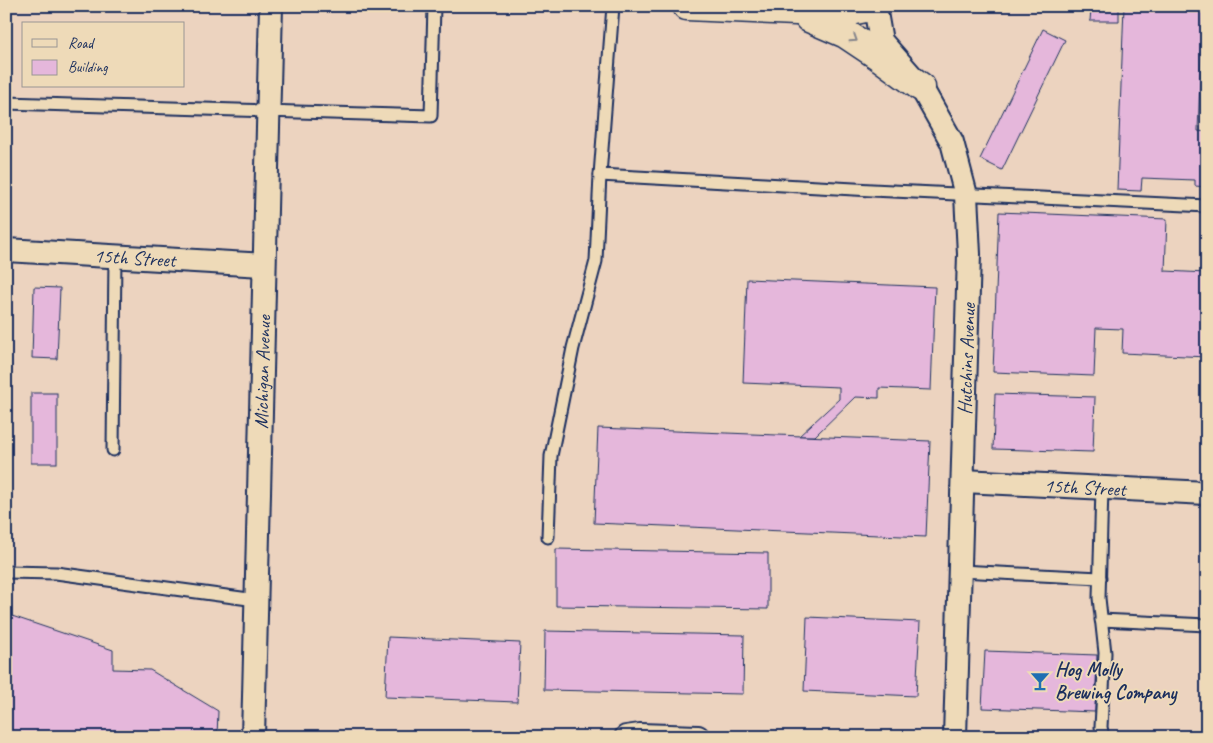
<svg xmlns="http://www.w3.org/2000/svg" width="1213" height="743" viewBox="0 0 1213 743" font-family="Caveat,sans-serif">
  <style>
    .building { fill: #e5b7db; stroke: #1b2f5e }
    .lines { fill: none; stroke-linecap: round; stroke-linejoin: round }
    .lane-casing { stroke: #1b2f5e; stroke-width: 15 }
    .street-casing { stroke: #1b2f5e; stroke-width: 26 }
    .secondary-casing { stroke: #1b2f5e; stroke-width: 31 }
    .lane { stroke: #eedab8; stroke-width: 11 }
    .street { stroke: #eedab8; stroke-width: 22 }
    .secondary { stroke: #eedab8; stroke-width: 28 }
    .oneway { stroke: #84848b }
    .labels { text-anchor: middle; stroke-width: 4; stroke-linejoin: round; paint-order: stroke }
    .street-label { font-size: 20px; fill: #1b2f5e; stroke: #eedab8 }
    .poi-label { font-size: 20px; font-weight: bold; fill: #1b2f5e; stroke: #eedab8; text-anchor: start }
  </style>
  <rect width="100%" height="100%" fill="#ecd3bf"/>
  <filter id="ink" filterUnits="userSpaceOnUse"><feTurbulence type="fractalNoise" baseFrequency=".02" numOctaves="2"/><feDisplacementMap in="SourceGraphic" scale="10" xChannelSelector="R" yChannelSelector="G"/><feConvolveMatrix kernelMatrix="1 2 1 2 8 2 1 2 1" color-interpolation-filters="sRGB"/></filter>
  <g filter="url(#ink)">
    <g class="building">
      <path d="M999 6H1119V21H1090L1091 9Z"/>
      <path d="M1124 6H1203L1198 131 1207 132V187L1195 186V180L1142 178 1141 191 1117 190Z"/>
      <path d="M1043 29 1065 40 1002 170 980 159Z"/>
      <path d="M999 212 1167 219 1165 271 1207 273V357L1122 353 1123 329 1096 328 1094 376 993 372Z"/>
      <path d="M747 279 935 287 931 390 879 388V398L855 397 815 436H799L839 399V387L743 383Z"/>
      <path d="M34 287 60 288 57 359 32 358Z"/>
      <rect x="31" y="393" width="26" height="70"/>
      <path d="M995 394 1095 397 1093 452 993 449Z"/>
      <path d="M598 428 930 441 926 537 594 523Z"/>
      <path d="M556 549 768 553V609L556 606Z"/>
      <path d="M6 614 113 650V669L150 670 218 711 217 737H6Z"/>
      <path d="M807 617 920 622 916 696 804 691Z"/>
      <path d="M545 631 744 635 743 694 544 690Z"/>
      <path d="M388 637 520 643 517 702 385 697Z"/>
      <path d="M985 651 1097 655 1095 712 982 708Z"/>
    </g>
    <g class="lines">
      <defs>
        <g id="lane">
          <path d="M613 6 600 175 872 190 1207 206"/>
          <path d="M6 103 431 116 434 6"/>
          <path d="M113 450 115 256"/>
          <path d="M1102 488 1099 598 1105 653 1101 727 1103 737"/>
          <path d="M548 537 551 456 573 348 596 261 600 175"/>
          <path d="M960 571 1100 578"/>
          <path d="M6 572 56 573 256 600"/>
          <path d="M1101 620 1207 625"/>
        </g>
        <g id="street">
          <path d="M875 7 881 41 921 87 952 142 966 195 969 254 955 737"/>
          <path id="s1" d="M6 250 264 265"/>
          <path id="s2" d="M963 481 1207 493"/>
          <path id="s3" d="M253 737 271 6"/>
          <path d="M626 737 640 735 698 737"/>
        </g>
        <g id="secondary">
          <path d="M687 6 841 13 875 6"/>
          <path d="M809 18 846 34 876 54 921 87"/>
        </g>
      </defs>
      <use href="#lane" class="lane-casing"/>
      <use href="#street" class="street-casing"/>
      <use href="#secondary" class="secondary-casing"/>
      <use href="#lane" class="lane"/>
      <use href="#street" class="street"/>
      <use href="#secondary" class="secondary"/>
    </g>
    <defs><path id="oneway-chevron" d="M-2-3.5L2.5 0L-2 3.5" fill="none" stroke-width="1.6" stroke-linecap="round" stroke-linejoin="round" transform="scale(1.25)"/></defs>
    <use class="oneway" href="#oneway-chevron" transform="translate(854 39) rotate(33)"/>
  </g>
  <defs>
    <symbol id="bar-bare" viewBox="-9 -9 18 18"><path d="M-6-5H6L.8 .8V4.5H3.5V6h-7V4.5H-.8V.8Z" fill="#1f6fb2" stroke="#eedab8" stroke-width="2.5" paint-order="stroke"/></symbol>
  </defs>
  <g fill-rule="evenodd">
    <use href="#bar-bare" x="1026" y="667" width="28" height="28"/>
  </g>
  <g class="labels">
    <g class="street-label">
      <text dy="7" stroke="none"><textPath href="#s1" startOffset="129">15th Street</textPath></text>
      <text transform="translate(966 359) rotate(-88)" y="7">Hutchins Avenue</text>
      <text dy="7" stroke="none"><textPath href="#s3" startOffset="365">Michigan Avenue</textPath></text>
      <text dy="7" stroke="none"><textPath href="#s2" startOffset="122">15th Street</textPath></text>
    </g>
    <g class="poi-label">
      <text x="1055" y="676">Hog Molly<tspan x="1055" dy="23">Brewing Company</tspan></text>
    </g>
  </g>
  <rect width="1213" height="743" fill="none" stroke="#eedab8" stroke-width="25"/>
  <rect x="12" y="12" width="1188" height="718" fill="none" stroke="#1b2f5e" stroke-width="2" filter="url(#ink)"/>
  <rect x="22" y="22" width="162" height="65" fill="#eedab8" stroke="#9a9694"/>
  <rect x="32" y="39" width="25" height="8" fill="#eedab8" stroke="#9a9694"/>
  <text x="68" y="48" font-size="15" fill="#1b2f5e">Road</text>
  <rect x="32" y="60" width="25" height="15" fill="#e5b7db" stroke="#9a9694"/>
  <text x="68" y="72" font-size="15" fill="#1b2f5e">Building</text>
</svg>
